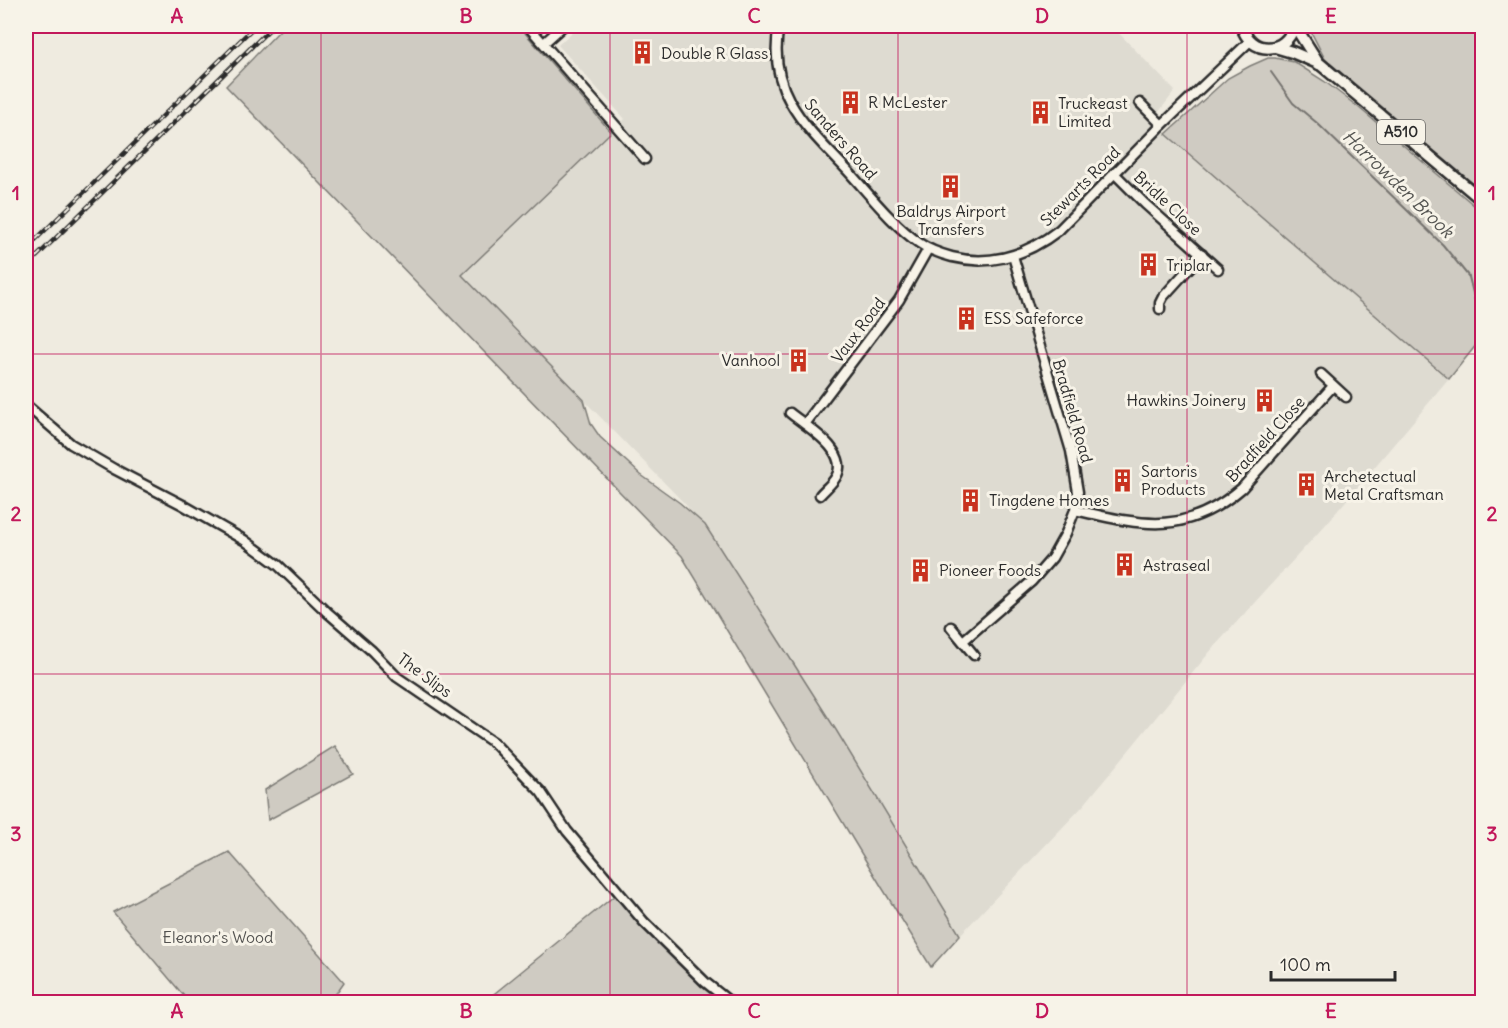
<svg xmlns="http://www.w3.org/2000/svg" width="1508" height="1028" viewBox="0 0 1508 1028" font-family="Delius,sans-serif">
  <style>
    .built { fill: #dedbd1 }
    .green { fill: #cfcbc2; stroke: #7d7b76; stroke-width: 1.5 }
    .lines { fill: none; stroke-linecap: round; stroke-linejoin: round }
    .stream { stroke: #74726e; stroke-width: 2 }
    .minor-casing { stroke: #2b2b2b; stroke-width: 13 }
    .major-casing { stroke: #2b2b2b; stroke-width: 15 }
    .minor { stroke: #f7f3e8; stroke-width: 8 }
    .major { stroke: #f7f3e8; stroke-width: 10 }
    .rail-casing { stroke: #2b2b2b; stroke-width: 4.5 }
    .rail { stroke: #f7f3e8; stroke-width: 2; stroke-dasharray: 7; stroke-linecap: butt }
    .grid { fill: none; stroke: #c2185b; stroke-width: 1.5; stroke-opacity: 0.55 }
    .labels { text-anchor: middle; stroke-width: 6; stroke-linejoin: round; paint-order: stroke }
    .shield { fill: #f7f3e8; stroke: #686764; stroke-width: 1.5 }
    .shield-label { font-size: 15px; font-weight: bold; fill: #2b2b2b }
    .poi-label { font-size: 16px; fill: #2b2b2b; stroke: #f7f3e8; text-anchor: start }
    .street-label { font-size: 16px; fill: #2b2b2b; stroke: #f7f3e8 }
    .park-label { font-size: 16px; fill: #545351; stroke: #f7f3e8 }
    .water-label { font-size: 18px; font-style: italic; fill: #555552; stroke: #f7f3e8 }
    .neatline { fill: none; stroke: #c2185b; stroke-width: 2 }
    .grid-label { font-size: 20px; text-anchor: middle; font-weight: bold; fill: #c2185b }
  </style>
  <rect width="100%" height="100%" fill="#efebe0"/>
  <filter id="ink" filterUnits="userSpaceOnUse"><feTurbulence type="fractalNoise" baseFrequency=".0167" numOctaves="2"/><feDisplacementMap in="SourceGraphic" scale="12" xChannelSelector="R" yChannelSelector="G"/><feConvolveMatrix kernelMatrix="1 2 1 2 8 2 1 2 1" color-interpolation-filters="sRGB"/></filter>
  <g filter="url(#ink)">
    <path class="built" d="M579 26H1112L1175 91 1151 122 1449 379 1328 522 1213 648 1083 806 960 935 714 539 686 505 462 275 625 119 558 45Z"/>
    <g class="green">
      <path d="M284 26H519L611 132 462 275 584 400 591 424 600 437 641 475 680 503 705 525 836 730 960 935 931 967 878 881 682 556 226 86Z"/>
      <path d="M1308 26H1482V191L1325 59Z"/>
      <path d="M1268 58H1275L1294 62 1324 81 1358 107 1482 212V346L1477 344 1449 379 1166 134 1228 78 1250 66Z"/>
      <path d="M335 746 353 774 268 820 265 790Z"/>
      <path d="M229 852 344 982 330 1002H189L113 912Z"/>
      <path d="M619 892 730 1002H484Z"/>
    </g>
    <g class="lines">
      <path class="stream" d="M1271 72 1293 103 1317 123 1443 245 1469 277 1482 329"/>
      <defs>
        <g id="minor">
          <path d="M528 26 645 159"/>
          <path d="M779 26C766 92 806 127 848 171 870 195 892 224 919 243 929 250 941 254 952 257 992 267 1028 254 1059 230L1162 125 1250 41"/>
          <path d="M544 43 563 26"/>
          <path d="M1140 103 1162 125"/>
          <path d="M1114 173 1145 204 1218 269"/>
          <path d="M1160 309V303L1163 297 1202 254"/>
          <path d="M1321 374 1346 397"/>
          <path d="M26 405 71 444 114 469 183 505 244 540 278 565 327 612 372 651 397 677 494 743 541 792 567 831 644 922 705 982 730 1002"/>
          <path d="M790 413C806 426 851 452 836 477 832 484 825 489 820 495"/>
          <path d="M805 424 899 300 928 249"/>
          <path d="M1075 510C1142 525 1185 537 1242 488L1333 386"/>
          <path d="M951 627 974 655"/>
          <path d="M963 641 1032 581 1052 558 1066 533 1075 510 1078 492 1071 451 1013 256"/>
        </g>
        <g id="major">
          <path d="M1242 26C1250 55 1286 55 1294 26"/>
          <path d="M1295 26 1319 64"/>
          <path d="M1275 47 1292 52 1320 64 1482 200"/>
        </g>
      </defs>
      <use href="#minor" class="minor-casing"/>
      <use href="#major" class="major-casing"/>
      <use href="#minor" class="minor"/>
      <use href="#major" class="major"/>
      <defs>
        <g id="rail">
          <path d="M26 249 255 26"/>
          <path d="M26 267 273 26"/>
        </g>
      </defs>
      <use href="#rail" class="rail-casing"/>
      <use href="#rail" class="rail"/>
    </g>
  </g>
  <path class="grid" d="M321 26V1002M610 26V1002M898 26V1002M1187 26V1002M26 354H1482M26 674H1482"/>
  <defs>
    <symbol id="building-bare" viewBox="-9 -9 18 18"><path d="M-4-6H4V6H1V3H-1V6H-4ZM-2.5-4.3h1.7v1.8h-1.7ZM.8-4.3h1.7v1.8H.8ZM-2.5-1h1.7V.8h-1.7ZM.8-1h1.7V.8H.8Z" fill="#c8321e" stroke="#f7f3e8" stroke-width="2.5" paint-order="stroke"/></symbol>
  </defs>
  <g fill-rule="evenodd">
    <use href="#building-bare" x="626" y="36" width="33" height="33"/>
    <use href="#building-bare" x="834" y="86" width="33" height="33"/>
    <use href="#building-bare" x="1024" y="96" width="33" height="33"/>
    <use href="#building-bare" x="934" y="170" width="33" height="33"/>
    <use href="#building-bare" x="1132" y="248" width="33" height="33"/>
    <use href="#building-bare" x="950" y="302" width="33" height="33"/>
    <use href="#building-bare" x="782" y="344" width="33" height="33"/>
    <use href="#building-bare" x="1248" y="384" width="33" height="33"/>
    <use href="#building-bare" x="1106" y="464" width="33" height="33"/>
    <use href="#building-bare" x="1290" y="468" width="33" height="33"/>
    <use href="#building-bare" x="954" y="484" width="33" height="33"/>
    <use href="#building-bare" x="1108" y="548" width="33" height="33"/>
    <use href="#building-bare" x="904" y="554" width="33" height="33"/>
  </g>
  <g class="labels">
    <rect class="shield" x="1377" y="120" width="48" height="24" rx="4.5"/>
    <g class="shield-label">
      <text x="1401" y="137">A510</text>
    </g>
    <g class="poi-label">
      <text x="661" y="59">Double R Glass</text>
      <text x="868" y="108">R McLester</text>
      <text x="1058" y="109">Truckeast<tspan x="1058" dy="18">Limited</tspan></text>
      <text x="951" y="217" text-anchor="middle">Baldrys Airport<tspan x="951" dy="18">Transfers</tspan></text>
      <text x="1166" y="271">Triplar</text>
      <text x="984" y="324">ESS Safeforce</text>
      <text x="780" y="366" text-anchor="end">Vanhool</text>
      <text x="1246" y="406" text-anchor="end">Hawkins Joinery</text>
      <text x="1141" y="477">Sartoris<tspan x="1141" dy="18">Products</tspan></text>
      <text x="1324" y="482">Archetectual<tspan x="1324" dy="18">Metal Craftsman</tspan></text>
      <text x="989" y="506">Tingdene Homes</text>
      <text x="1143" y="571">Astraseal</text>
      <text x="939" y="576">Pioneer Foods</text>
    </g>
    <g class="street-label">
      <text transform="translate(841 139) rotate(49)" y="6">Sanders Road</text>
      <text transform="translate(1080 186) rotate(-45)" y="6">Stewarts Road</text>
      <text transform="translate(1168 203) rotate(43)" y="6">Bridle Close</text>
      <text transform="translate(858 330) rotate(-53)" y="6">Vaux Road</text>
      <text transform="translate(1073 411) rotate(74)" y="6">Bradfield Road</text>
      <text transform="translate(1265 439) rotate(-48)" y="6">Bradfield Close</text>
      <text transform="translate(425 675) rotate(36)" y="6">The Slips</text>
    </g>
    <g class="park-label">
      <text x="218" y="943">Eleanor's Wood</text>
    </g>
    <g class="water-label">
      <text transform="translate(1398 184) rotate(44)" y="6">Harrowden Brook</text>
    </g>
  </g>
  <rect width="1508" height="1028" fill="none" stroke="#f7f3e8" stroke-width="66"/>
  <path d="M1271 971v9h124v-9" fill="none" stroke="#2b2b2b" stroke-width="3"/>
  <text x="1280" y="971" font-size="18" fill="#2b2b2b" stroke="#f7f3e8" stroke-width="4.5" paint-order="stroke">100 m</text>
  <rect x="33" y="33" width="1442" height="962" class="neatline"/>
  <g class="grid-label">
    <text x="177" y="23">A</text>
    <text x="466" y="23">B</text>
    <text x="754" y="23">C</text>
    <text x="1042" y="23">D</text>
    <text x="1331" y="23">E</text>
    <text x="16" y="200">1</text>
    <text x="1492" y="200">1</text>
    <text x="16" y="521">2</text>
    <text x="1492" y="521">2</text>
    <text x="16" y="841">3</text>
    <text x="1492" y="841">3</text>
    <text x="177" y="1018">A</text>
    <text x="466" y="1018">B</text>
    <text x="754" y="1018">C</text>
    <text x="1042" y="1018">D</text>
    <text x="1331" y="1018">E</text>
  </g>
</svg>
